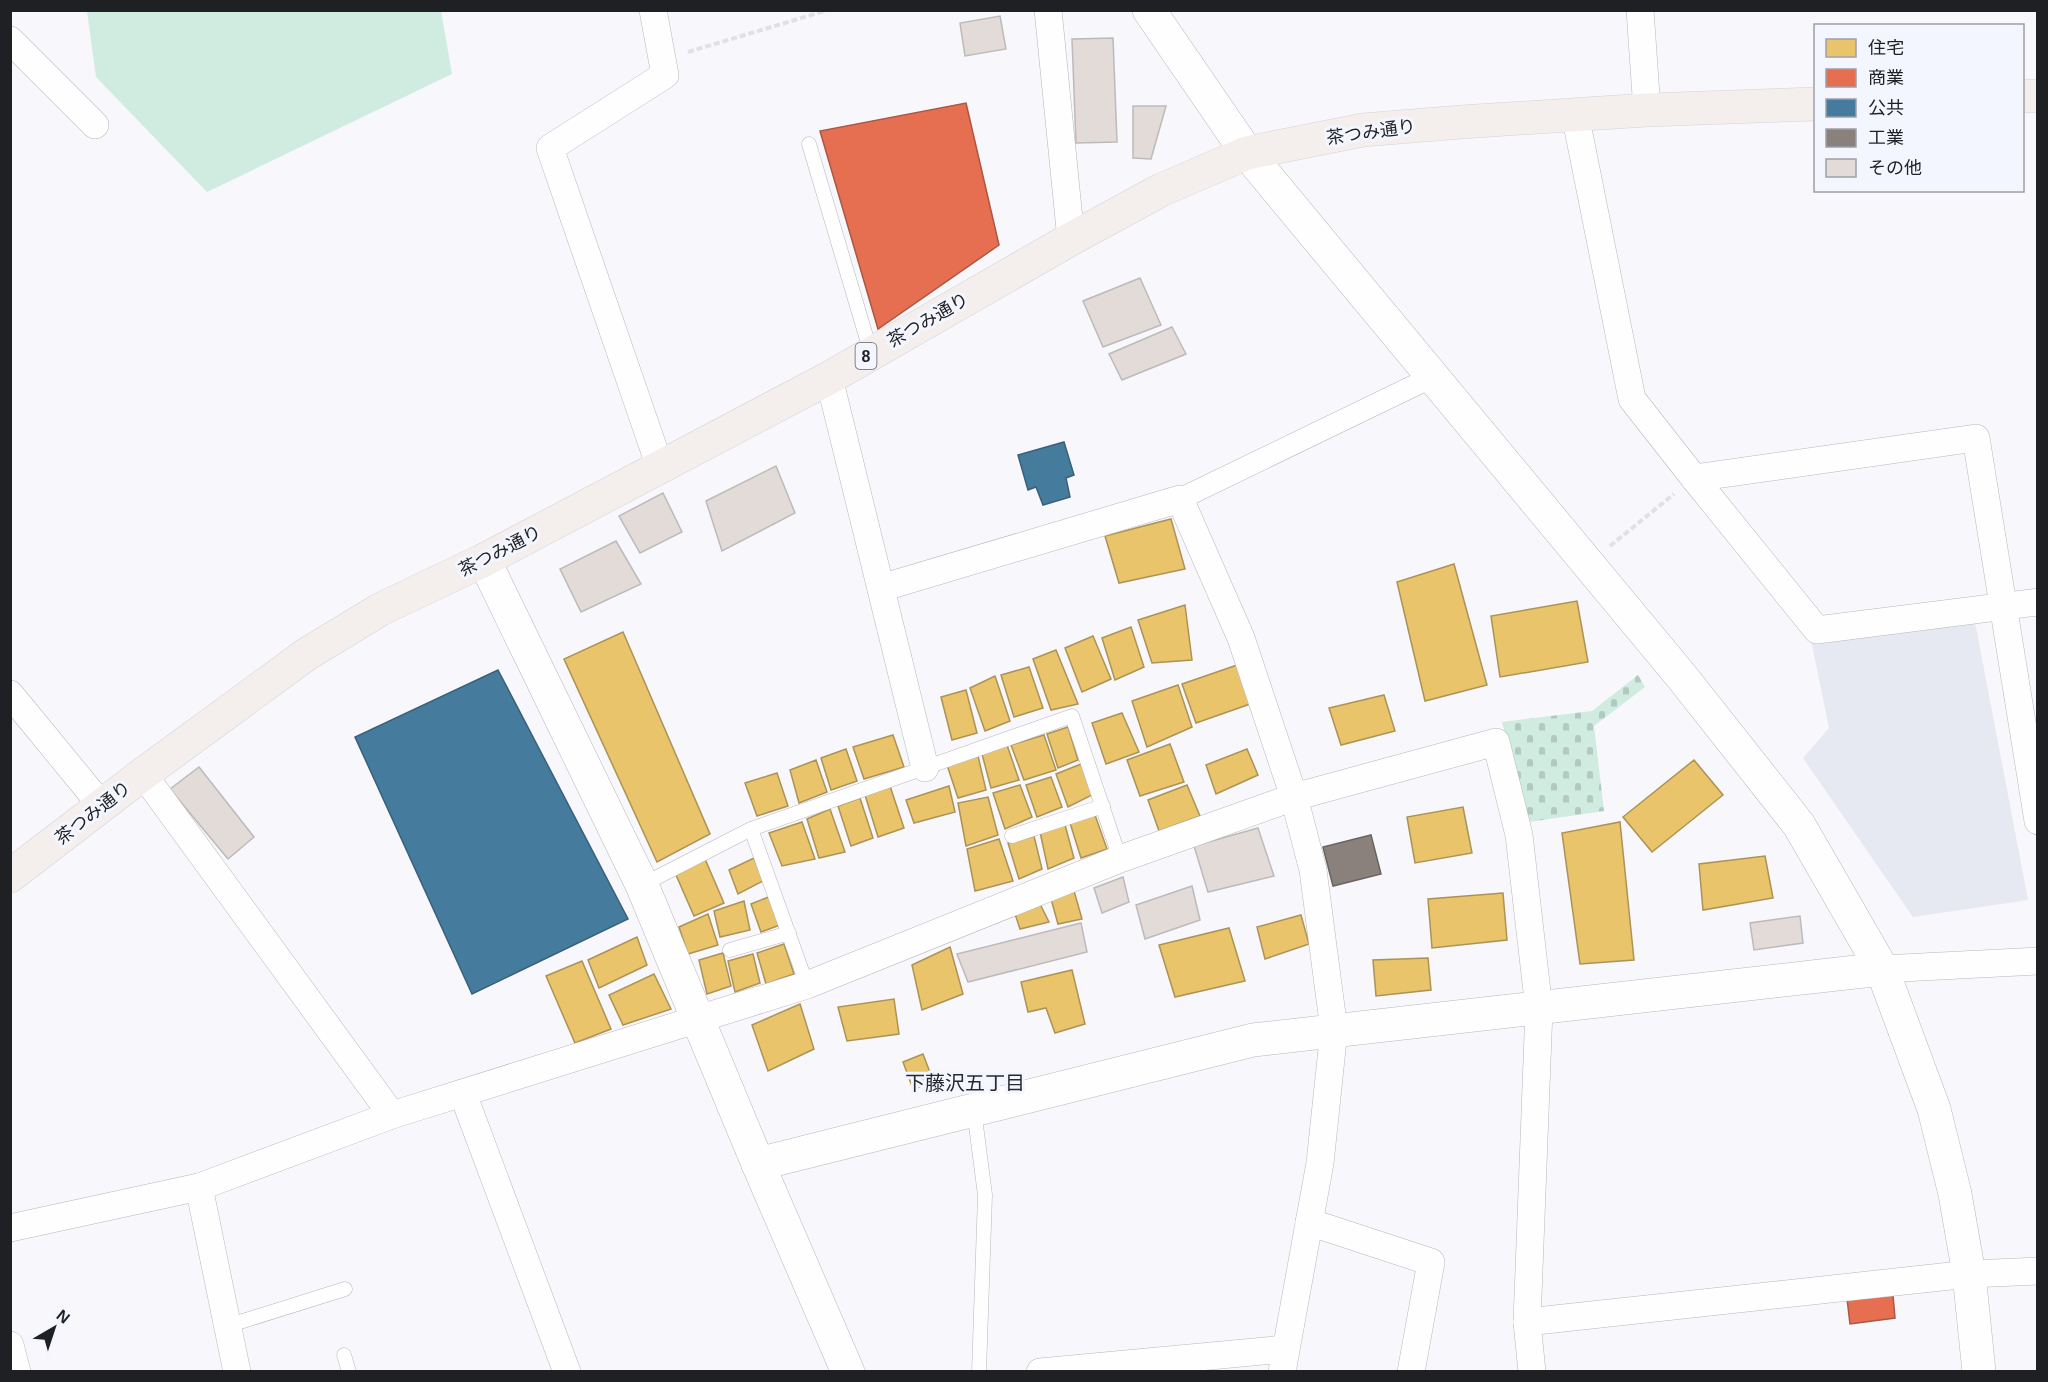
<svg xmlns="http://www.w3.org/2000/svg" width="2048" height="1382" viewBox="0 0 2048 1382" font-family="Arial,'Noto Sans JP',sans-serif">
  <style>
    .built { fill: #e6e8f2 }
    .cemetery { fill: url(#cemetery-stones) }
    .pitch { fill: #d0ebdf }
    .homes { fill: #e9c46a; stroke: #ac9355; stroke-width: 1.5 }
    .shops { fill: #e76f51; stroke: #ab5743; stroke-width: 1.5 }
    .public { fill: #457b9d; stroke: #3a6078; stroke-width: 1.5 }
    .industry { fill: #8a817c; stroke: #6a6461; stroke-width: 1.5 }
    .building { fill: #e3dbd7; stroke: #bcbabb; stroke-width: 1.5 }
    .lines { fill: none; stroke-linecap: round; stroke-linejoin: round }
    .service-casing { stroke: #b8b8bc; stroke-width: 15 }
    .pedestrian-casing { stroke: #b8b8bc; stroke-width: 22 }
    .minor-casing { stroke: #b8b8bc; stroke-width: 28 }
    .tertiary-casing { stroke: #b8b8bc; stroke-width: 34 }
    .primary-casing { stroke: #d3d4d7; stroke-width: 34 }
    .path { stroke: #e0e1e2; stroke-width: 4; stroke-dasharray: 6 3; stroke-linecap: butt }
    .service { stroke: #fefeff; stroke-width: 14 }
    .pedestrian { stroke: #fefeff; stroke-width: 21 }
    .minor { stroke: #fefeff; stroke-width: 27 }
    .tertiary { stroke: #fefeff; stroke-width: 33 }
    .primary { stroke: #f4eeed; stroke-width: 33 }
    .labels { text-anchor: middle; stroke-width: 6; stroke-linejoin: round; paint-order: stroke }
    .shield { fill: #f4f6ff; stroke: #5f6065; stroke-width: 1.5 }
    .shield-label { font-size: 16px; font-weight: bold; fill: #1f2023 }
    .street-label { font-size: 18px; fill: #1f2023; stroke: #f4f6ff }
    .neighbourhood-label { font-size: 20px; fill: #282930; stroke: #f4f6ff }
  </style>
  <defs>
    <pattern id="cemetery-stones" width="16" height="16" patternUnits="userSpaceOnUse" patternTransform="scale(1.5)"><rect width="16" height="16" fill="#d0ebdf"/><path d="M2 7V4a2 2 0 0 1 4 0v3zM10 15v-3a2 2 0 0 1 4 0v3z" fill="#b2c9bf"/></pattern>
  </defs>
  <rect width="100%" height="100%" fill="#f7f7fc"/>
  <path class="built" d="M1971 601 2028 900 1913 917 1803 758 1829 728 1807 620Z"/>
  <path class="cemetery" d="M1638 675 1645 687 1594 726 1604 811 1529 822 1502 722 1592 711Z"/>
  <path class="pitch" d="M87 11H441L452 74 207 192 96 77Z"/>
  <g class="homes">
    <path d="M1171 519 1185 569 1119 583 1105 536Z"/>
    <path d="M1454 564 1487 685 1425 701 1397 582Z"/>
    <path d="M1577 601 1588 662 1500 677 1491 616Z"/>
    <path d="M1185 605 1192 660 1152 663 1138 620Z"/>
    <path d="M1131 627 1144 667 1115 680 1102 638Z"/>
    <path d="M623 632 710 834 657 862 564 659Z"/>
    <path d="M1093 636 1111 679 1082 692 1065 648Z"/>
    <path d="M1056 650 1078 704 1051 710 1033 659Z"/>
    <path d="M1240 664 1253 703 1196 723 1182 684Z"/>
    <path d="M1029 667 1043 708 1014 717 1001 675Z"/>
    <path d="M995 676 1010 721 985 731 970 688Z"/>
    <path d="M1178 685 1192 727 1147 747 1132 701Z"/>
    <path d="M966 690 977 733 952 740 941 697Z"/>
    <path d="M1384 695 1395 731 1341 745 1329 708Z"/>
    <path d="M1122 713 1139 752 1106 764 1092 723Z"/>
    <path d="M1068 727 1078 760 1058 768 1047 734Z"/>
    <path d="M893 735 904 767 864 779 853 747Z"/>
    <path d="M1044 735 1056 770 1024 780 1011 745Z"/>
    <path d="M1170 744 1184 782 1140 796 1127 760Z"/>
    <path d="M1007 745 1019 780 991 788 982 754Z"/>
    <path d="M846 749 857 781 831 790 821 758Z"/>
    <path d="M1247 749 1258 775 1216 794 1206 765Z"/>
    <path d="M978 756 986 790 958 798 947 765Z"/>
    <path d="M816 760 827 792 799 803 790 770Z"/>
    <path d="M1694 760 1723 795 1652 852 1623 817Z"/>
    <path d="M1081 764 1092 795 1068 807 1056 774Z"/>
    <path d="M777 773 788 806 757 816 745 783Z"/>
    <path d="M1051 777 1062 807 1037 817 1026 785Z"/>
    <path d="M1020 785 1032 817 1005 829 993 793Z"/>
    <path d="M1187 785 1200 816 1159 831 1148 800Z"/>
    <path d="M890 786 904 828 878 837 865 795Z"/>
    <path d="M949 786 955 812 914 823 906 800Z"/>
    <path d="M988 797 998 835 966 846 958 803Z"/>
    <path d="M860 798 873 838 851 846 838 806Z"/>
    <path d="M1463 807 1472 853 1415 863 1407 817Z"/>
    <path d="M830 809 845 852 819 858 807 819Z"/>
    <path d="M1095 815 1107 849 1081 858 1070 823Z"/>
    <path d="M802 822 815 859 782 866 769 833Z"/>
    <path d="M1620 822 1634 960 1580 964 1562 833Z"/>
    <path d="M1065 825 1074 858 1048 869 1040 832Z"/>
    <path d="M1034 836 1042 869 1019 879 1008 843Z"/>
    <path d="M999 839 1013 881 975 891 967 849Z"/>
    <path d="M1765 856 1773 898 1703 910 1699 864Z"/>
    <path d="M754 858 763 881 738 894 729 870Z"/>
    <path d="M705 859 724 903 694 916 676 875Z"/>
    <path d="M1074 891 1082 919 1058 924 1051 899Z"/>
    <path d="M1503 893 1507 940 1432 948 1428 899Z"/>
    <path d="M771 896 780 925 761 932 751 904Z"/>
    <path d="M744 901 750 930 720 937 714 911Z"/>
    <path d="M1040 904 1049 922 1020 929 1014 911Z"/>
    <path d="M708 914 718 945 688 954 679 927Z"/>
    <path d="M1301 915 1309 944 1265 959 1257 927Z"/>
    <path d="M1229 928 1245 981 1175 997 1159 945Z"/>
    <path d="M637 937 647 965 599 988 588 960Z"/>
    <path d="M784 944 794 974 766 984 757 953Z"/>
    <path d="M950 947 963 994 922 1010 912 965Z"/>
    <path d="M723 953 731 986 707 994 699 960Z"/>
    <path d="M753 954 760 983 735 992 728 961Z"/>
    <path d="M1428 958 1431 990 1376 996 1373 960Z"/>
    <path d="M582 961 611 1029 575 1043 546 976Z"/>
    <path d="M1072 970 1085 1024 1055 1033 1046 1008 1028 1012 1021 982Z"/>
    <path d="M654 974 671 1009 623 1025 609 995Z"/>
    <path d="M894 999 899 1034 847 1041 838 1007Z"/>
    <path d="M800 1004 814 1049 768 1071 752 1025Z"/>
    <path d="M923 1054 934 1083 913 1089 903 1062Z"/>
  </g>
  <g class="shops">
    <path d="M966 103 999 245 878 329 820 131Z"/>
    <path d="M1892 1284 1895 1318 1850 1324 1846 1290Z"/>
  </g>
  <g class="public">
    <path d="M1064 442 1074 475 1066 478 1070 497 1043 505 1036 487 1028 490 1018 455Z"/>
    <path d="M498 670 628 919 472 994 355 737Z"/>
  </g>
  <path class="industry" d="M1371 835 1381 874 1333 886 1323 847Z"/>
  <g class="building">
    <path d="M1000 16 1006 49 965 56 960 23Z"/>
    <path d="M1113 38 1117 142 1076 143 1072 39Z"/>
    <path d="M1133 106H1166L1151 159 1133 158Z"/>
    <path d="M1140 278 1161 325 1103 347 1083 301Z"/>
    <path d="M1172 327 1186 354 1122 380 1109 354Z"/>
    <path d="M776 466 795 513 722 551 706 501Z"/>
    <path d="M663 493 682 532 640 553 619 516Z"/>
    <path d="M616 541 641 584 581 612 560 569Z"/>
    <path d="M199 767 254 837 228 859 170 789Z"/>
    <path d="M1258 828 1274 876 1208 892 1194 846Z"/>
    <path d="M1123 877 1129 902 1102 913 1094 888Z"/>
    <path d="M1192 886 1200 920 1145 939 1136 905Z"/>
    <path d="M1800 916 1803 943 1754 950 1750 923Z"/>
    <path d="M1081 923 1087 952 968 982 957 954Z"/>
  </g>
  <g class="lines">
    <defs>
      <g id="service">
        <path d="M809 144 871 353"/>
        <path d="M751 829 807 985"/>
        <path d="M1012 836 1103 806"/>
        <path d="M642 885 751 829 1072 716 1120 859"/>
        <path d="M730 950 789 933"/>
        <path d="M974 1110 985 1195 979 1372"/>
        <path d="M227 1326 345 1289"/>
        <path d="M344 1355 349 1372"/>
      </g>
      <path id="pedestrian" d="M1180 499 1432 377"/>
      <g id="minor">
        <path d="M653 10 665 75 550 148 660 467"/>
        <path d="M1048 10 1071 239"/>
        <path d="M1640 10 1647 110"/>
        <path d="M10 40 95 125"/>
        <path d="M1575 114 1632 399 1694 478 1817 630 2038 602"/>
        <path d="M829 378 925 768"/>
        <path d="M1694 478 1976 438 2038 821"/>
        <path d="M881 588 1180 499 1241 638 1294 797 1313 870 1334 1030 1320 1163 1282 1372"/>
        <path d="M10 694 102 806"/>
        <path d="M143 774 392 1115"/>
        <path d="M1882 969 2038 961"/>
        <path d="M463 1094 567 1372"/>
        <path d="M199 1187 237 1372"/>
        <path d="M1309 1222 1431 1262 1411 1372"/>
        <path d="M10 1228 199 1187 392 1115 807 985 1120 859 1294 797 1496 742 1519 835 1539 1009 1527 1322 1532 1372"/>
        <path d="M1527 1322 1969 1274 2038 1271"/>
        <path d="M10 1345 17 1372"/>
        <path d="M1040 1372 1285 1349"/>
      </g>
      <g id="tertiary">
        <path d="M1149 10 1247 153 1682 677 1799 825 1882 969 1934 1109 1955 1194 1969 1274 1979 1372"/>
        <path d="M484 560 642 885 758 1164 848 1372"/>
        <path d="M758 1164 1253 1040 1882 969"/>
      </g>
      <g id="primary">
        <path d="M2022 96H2038"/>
        <path d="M10 876 143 774 307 654 381 609 484 560 829 378 1071 239 1161 190 1247 153 1363 130 1461 122 1647 110 1816 104"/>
      </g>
    </defs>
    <use href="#service" class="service-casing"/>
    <use href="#pedestrian" class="pedestrian-casing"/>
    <use href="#minor" class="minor-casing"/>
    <use href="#tertiary" class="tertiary-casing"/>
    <use href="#primary" class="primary-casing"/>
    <g class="path">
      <path d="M688 52 828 10"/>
      <path d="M1610 546 1674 494"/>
    </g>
    <use href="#service" class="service"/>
    <use href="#pedestrian" class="pedestrian"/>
    <use href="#minor" class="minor"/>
    <use href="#tertiary" class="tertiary"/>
    <use href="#primary" class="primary"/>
  </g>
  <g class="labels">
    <rect class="shield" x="855.5" y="343" width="21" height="26" rx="4.5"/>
    <g class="shield-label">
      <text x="866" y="362">8</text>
    </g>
    <g class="street-label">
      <text transform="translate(1371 132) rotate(-8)" y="6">茶つみ通り</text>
      <text transform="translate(928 320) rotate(-30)" y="6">茶つみ通り</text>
      <text transform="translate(500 551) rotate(-27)" y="6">茶つみ通り</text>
      <text transform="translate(93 813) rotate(-38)" y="6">茶つみ通り</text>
    </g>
    <g class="neighbourhood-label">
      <text x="965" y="1090">下藤沢五丁目</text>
    </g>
  </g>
  <rect width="2048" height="1382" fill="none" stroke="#1f2023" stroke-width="24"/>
  <rect x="1814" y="24" width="210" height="168" fill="#f4f6ff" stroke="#9fa0a7" stroke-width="1.5"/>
  <rect x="1826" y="39" width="30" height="18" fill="#e9c46a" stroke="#9fa0a7" stroke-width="1.5"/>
  <text x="1868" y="54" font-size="18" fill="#1f2023">住宅</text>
  <rect x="1826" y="69" width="30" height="18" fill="#e76f51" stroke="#9fa0a7" stroke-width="1.5"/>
  <text x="1868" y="84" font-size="18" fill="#1f2023">商業</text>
  <rect x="1826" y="99" width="30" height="18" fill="#457b9d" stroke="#9fa0a7" stroke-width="1.5"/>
  <text x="1868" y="114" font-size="18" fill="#1f2023">公共</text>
  <rect x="1826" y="129" width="30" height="18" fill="#8a817c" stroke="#9fa0a7" stroke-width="1.5"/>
  <text x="1868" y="144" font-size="18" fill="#1f2023">工業</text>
  <rect x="1826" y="159" width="30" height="18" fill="#e3dbd7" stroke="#9fa0a7" stroke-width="1.5"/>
  <text x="1868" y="174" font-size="18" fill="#1f2023">その他</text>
  <g transform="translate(54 1328) rotate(39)" stroke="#f4f6ff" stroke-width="4.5" paint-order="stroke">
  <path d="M0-4.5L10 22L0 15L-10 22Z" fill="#1f2023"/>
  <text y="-9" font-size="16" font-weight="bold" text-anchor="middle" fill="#1f2023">N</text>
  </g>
</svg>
